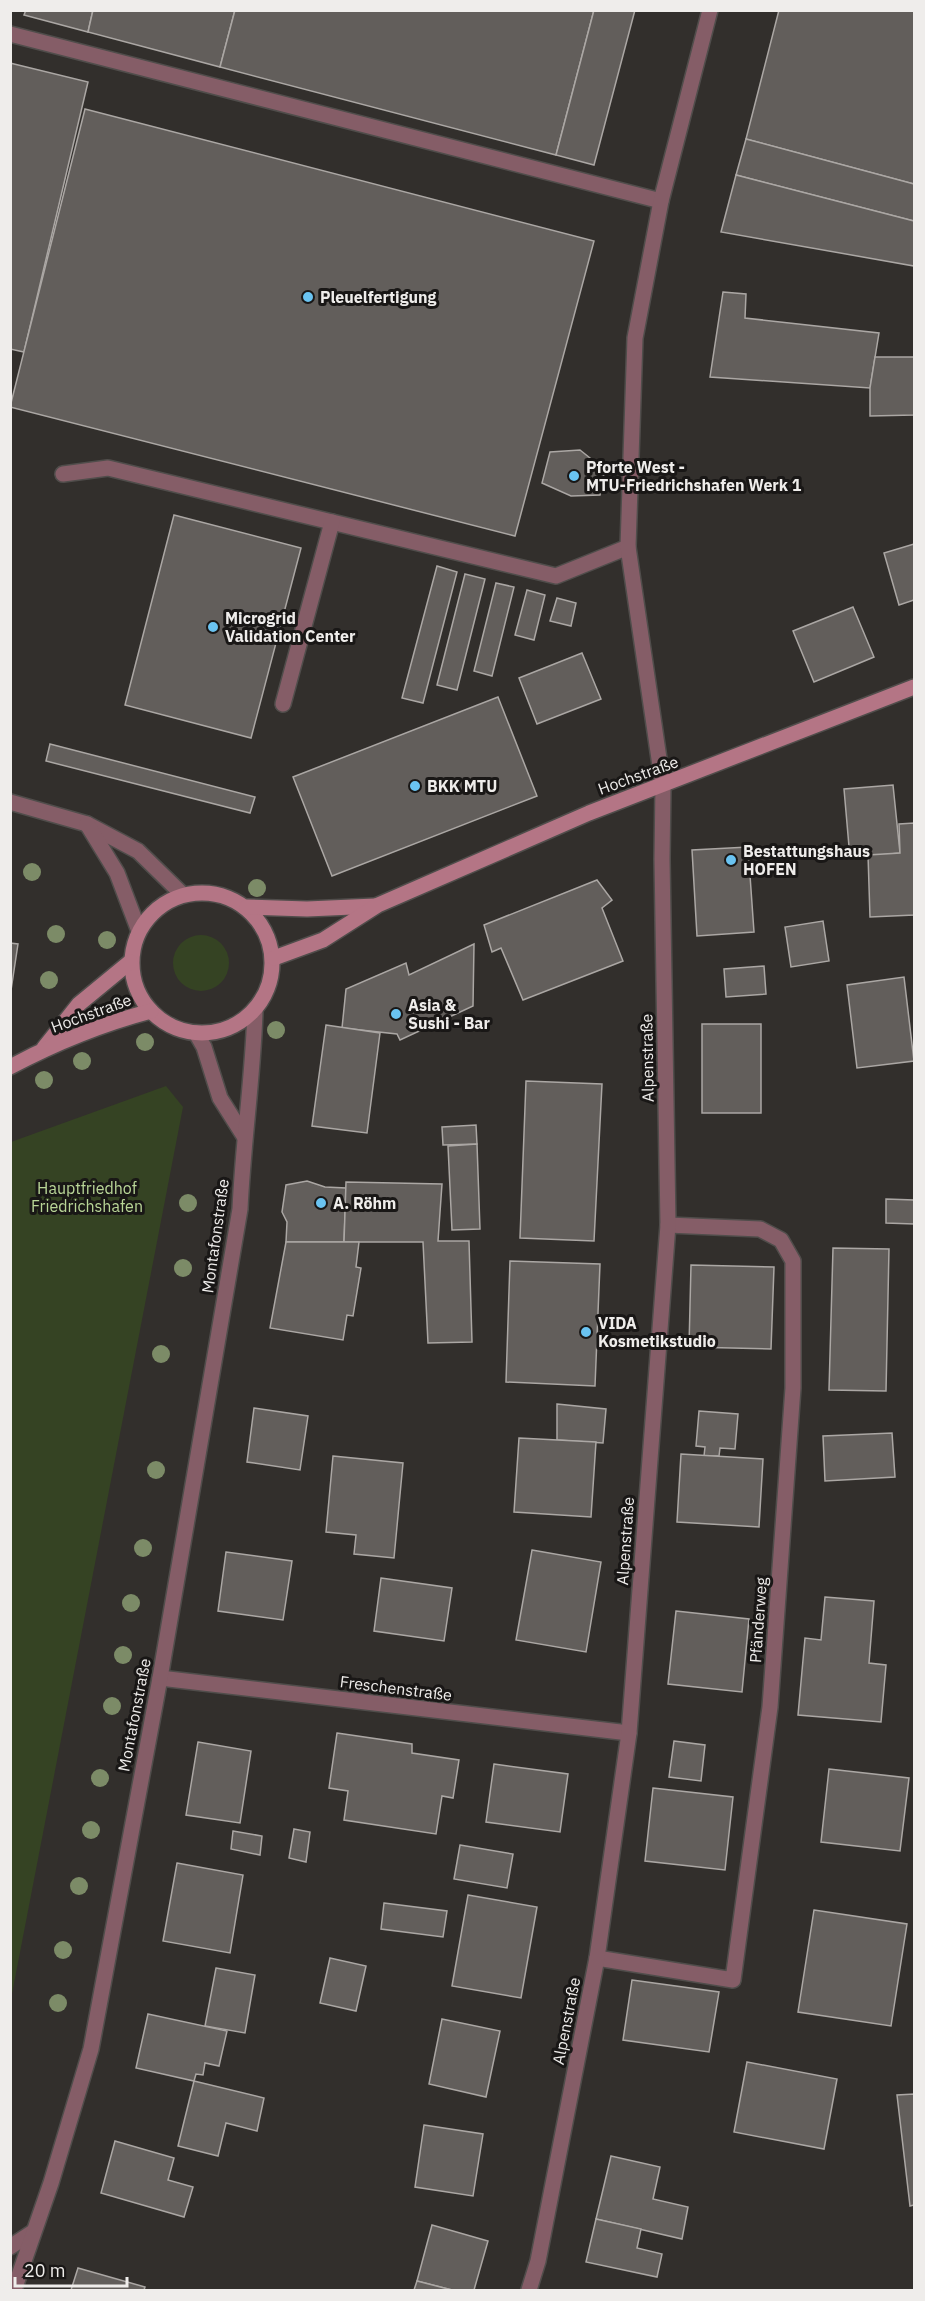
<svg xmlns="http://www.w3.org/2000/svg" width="925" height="2301" viewBox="0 0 925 2301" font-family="'IBM Plex Sans',sans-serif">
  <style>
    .green { fill: #354323 }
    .building { fill: #625e5b; stroke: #aba7a4; stroke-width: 1.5 }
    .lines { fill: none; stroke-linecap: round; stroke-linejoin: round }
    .lane-casing { stroke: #504d4b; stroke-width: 18 }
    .street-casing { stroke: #504d4b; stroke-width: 18 }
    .secondary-casing { stroke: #504d4b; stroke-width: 18 }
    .lane { stroke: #855d67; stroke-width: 15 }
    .street { stroke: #855d67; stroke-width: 15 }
    .secondary { stroke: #b47585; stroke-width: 15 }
    .tree { fill: #7c8b67 }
    .poi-dot { fill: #6ac3f1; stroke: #191716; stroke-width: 2 }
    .labels { text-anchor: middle; stroke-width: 6; stroke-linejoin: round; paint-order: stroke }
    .poi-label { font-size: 16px; font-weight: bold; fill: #efedeb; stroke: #191716; text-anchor: start }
    .street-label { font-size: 16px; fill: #efedeb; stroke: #191716 }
    .park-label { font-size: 16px; fill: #b9d697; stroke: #191716 }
  </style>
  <rect width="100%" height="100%" fill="#322f2c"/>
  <g class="green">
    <circle cx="201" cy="963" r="28"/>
    <path d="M166 1086 183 1107 11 1999V1142Z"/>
  </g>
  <g class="building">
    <path d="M26 10H93L88 32 24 15Z"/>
    <path d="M93 10H235L220 67 88 32Z"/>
    <path d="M235 10H594L556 155 220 67Z"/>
    <path d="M594 10H635L594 165 556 155Z"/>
    <path d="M779 10H914V184L746 139Z"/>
    <path d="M10 63 88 82 24 352 10 349Z"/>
    <path d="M85 109 594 241 515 536 10 407Z"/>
    <path d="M746 139 914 184V221L736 175Z"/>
    <path d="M736 175 914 221V266L721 232Z"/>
    <path d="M723 292 746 294 745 318 879 333 870 388 710 377Z"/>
    <path d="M875 357H914V415L870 416V388Z"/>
    <path d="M580 450 605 470 600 495 571 496 542 483 550 452Z"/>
    <path d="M174 515 301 548 251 738 125 705Z"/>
    <path d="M914 544V600L899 605 884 553Z"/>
    <path d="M437 566 457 572 423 703 402 698Z"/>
    <path d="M465 574 485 579 457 690 437 685Z"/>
    <path d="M496 583 514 587 492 676 474 671Z"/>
    <path d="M527 590 545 595 534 640 515 635Z"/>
    <path d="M557 598 576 603 571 626 550 621Z"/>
    <path d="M853 607 874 657 814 682 793 631Z"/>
    <path d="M582 653 601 699 537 724 519 678Z"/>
    <path d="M498 697 537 796 332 876 293 777Z"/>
    <path d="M50 744 255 797 250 813 46 761Z"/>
    <path d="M893 785 900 853 850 858 844 789Z"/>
    <path d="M914 823V915L870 917 868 855 900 853 899 824Z"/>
    <path d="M748 847 754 932 697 936 692 850Z"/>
    <path d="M597 880 612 900 602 908 623 961 523 1000 501 948 492 952 484 925Z"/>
    <path d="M823 921 829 961 791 967 785 927Z"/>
    <path d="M10 943 18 944 10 997Z"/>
    <path d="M474 944 473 1006 400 1040 397 1034 342 1028 346 989 406 963 409 975Z"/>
    <path d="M764 966 766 994 726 997 724 969Z"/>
    <path d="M904 977 914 1061 857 1068 847 985Z"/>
    <rect x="702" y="1024" width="59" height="89"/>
    <path d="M326 1025 380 1033 367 1133 312 1126Z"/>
    <path d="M526 1081 602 1084 594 1241 520 1238Z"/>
    <path d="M476 1125 477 1144 443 1145 442 1127Z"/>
    <path d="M477 1144 480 1229 452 1230 448 1146Z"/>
    <path d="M307 1181 325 1187 346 1188 344 1242H286L287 1222 282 1212 286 1185Z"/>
    <path d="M346 1182 442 1184 438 1241H469L472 1342 428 1343 423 1242H344Z"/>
    <path d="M886 1199 914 1200V1224L886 1223Z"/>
    <path d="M286 1242H359L356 1267 361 1268 353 1316 347 1315 343 1340 270 1328Z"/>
    <path d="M833 1248 889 1249 886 1391 829 1390Z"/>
    <path d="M510 1261 600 1264 595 1386 506 1382Z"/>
    <path d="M691 1265 774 1267 771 1349 689 1347Z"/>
    <path d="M557 1404 606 1409 603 1443 557 1440Z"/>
    <path d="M254 1408 308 1416 300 1470 247 1462Z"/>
    <path d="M699 1411 738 1414 735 1449 720 1448 719 1456H704L705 1447 696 1446Z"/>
    <path d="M892 1433 895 1477 825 1481 823 1436Z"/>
    <path d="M519 1438 596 1442 591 1517 514 1512Z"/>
    <path d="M681 1454 763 1459 759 1527 677 1522Z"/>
    <path d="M333 1456 403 1463 394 1558 354 1554 356 1535 326 1532Z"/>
    <path d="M532 1550 601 1562 586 1652 516 1640Z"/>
    <path d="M226 1552 292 1561 283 1620 218 1611Z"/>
    <path d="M381 1578 452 1588 444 1641 374 1631Z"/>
    <path d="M825 1597 874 1601 869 1663 886 1665 881 1722 798 1715 805 1638 821 1640Z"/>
    <path d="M676 1611 749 1619 742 1692 668 1684Z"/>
    <path d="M337 1733 412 1744V1753L459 1760 453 1798 442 1796 436 1834 344 1820 348 1791 329 1788Z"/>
    <path d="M674 1741 705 1745 701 1781 669 1777Z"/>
    <path d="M198 1742 251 1751 240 1823 186 1815Z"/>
    <path d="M494 1764 568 1774 560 1832 486 1822Z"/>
    <path d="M829 1769 909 1778 900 1851 821 1842Z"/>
    <path d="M653 1788 733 1797 725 1870 645 1861Z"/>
    <path d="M294 1829 310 1832 306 1862 289 1858Z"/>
    <path d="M233 1831 262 1836 260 1855 231 1849Z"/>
    <path d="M460 1845 513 1854 507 1888 454 1879Z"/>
    <path d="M177 1863 243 1875 230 1953 163 1941Z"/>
    <path d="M468 1895 537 1907 521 1998 452 1986Z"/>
    <path d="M384 1903 447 1911 443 1937 381 1929Z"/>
    <path d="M814 1910 907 1924 891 2026 798 2012Z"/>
    <path d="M330 1958 366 1966 356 2011 320 2003Z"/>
    <path d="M216 1968 255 1975 245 2033 205 2026Z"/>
    <path d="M632 1980 719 1992 709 2052 623 2040Z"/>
    <path d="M148 2014 227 2031 219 2066 205 2063 203 2075 196 2074 194 2081 136 2068Z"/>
    <path d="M442 2019 500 2031 486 2097 429 2084Z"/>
    <path d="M747 2062 837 2079 824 2149 734 2132Z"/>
    <path d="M194 2081 264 2098 257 2131 226 2123 218 2156 178 2146Z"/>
    <path d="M914 2094V2205L910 2206 897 2095Z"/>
    <path d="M424 2125 483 2134 473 2196 415 2187Z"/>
    <path d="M115 2141 174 2158 168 2180 193 2187 184 2217 101 2193Z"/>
    <path d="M611 2156 660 2167 653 2199 688 2207 682 2239 596 2219Z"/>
    <path d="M596 2219 641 2229 637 2248 662 2254 657 2277 586 2262Z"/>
    <path d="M432 2225 488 2241 474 2290H452L417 2281Z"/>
    <path d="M78 2268 145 2287 144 2290H71Z"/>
    <path d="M417 2281 452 2290H414Z"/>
  </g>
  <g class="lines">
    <defs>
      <g id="lane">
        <path d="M10 34 661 201"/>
        <path d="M63 474 108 468 556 576 628 547"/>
        <path d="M283 704 332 522"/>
        <path d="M663 786 628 547 635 338 661 201 710 10"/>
        <path d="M10 2247 33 2232"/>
      </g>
      <g id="street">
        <path d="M10 802 87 824 138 851 182 894"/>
        <path d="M87 824 117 873 139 931"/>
        <path d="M196 1033 204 1047 220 1098 244 1136"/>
        <path d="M160 1678 629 1733"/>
        <path d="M597 1958 733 1980 770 1707 793 1388V1261L781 1240 760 1229 668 1225"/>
        <path d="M14 2290 51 2183 91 2049 160 1678 240 1209C243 1142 253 1078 255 1011"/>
        <path d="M529 2290 538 2261 597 1958 629 1733 668 1225 662 859 663 786"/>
      </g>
      <g id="secondary">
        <circle cx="202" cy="963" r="70"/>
        <path d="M247 907 307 909 375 906"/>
        <path d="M274 958 323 940 378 905 589 813 914 687"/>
        <path d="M44 1048 79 1004 130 962"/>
        <path d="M10 1067C55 1043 102 1024 151 1011"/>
      </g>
    </defs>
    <use href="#lane" class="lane-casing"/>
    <use href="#street" class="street-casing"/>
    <use href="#secondary" class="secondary-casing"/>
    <use href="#lane" class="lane"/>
    <use href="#street" class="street"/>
    <use href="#secondary" class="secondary"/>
  </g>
  <g class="tree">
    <circle cx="32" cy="872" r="9"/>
    <circle cx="257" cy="888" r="9"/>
    <circle cx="56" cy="934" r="9"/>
    <circle cx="107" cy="940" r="9"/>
    <circle cx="49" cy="980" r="9"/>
    <circle cx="276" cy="1030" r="9"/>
    <circle cx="145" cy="1042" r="9"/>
    <circle cx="82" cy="1061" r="9"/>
    <circle cx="44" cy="1080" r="9"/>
    <circle cx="188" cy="1203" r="9"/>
    <circle cx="183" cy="1268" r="9"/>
    <circle cx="161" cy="1354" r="9"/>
    <circle cx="156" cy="1470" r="9"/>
    <circle cx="143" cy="1548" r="9"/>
    <circle cx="131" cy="1603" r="9"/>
    <circle cx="123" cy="1655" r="9"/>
    <circle cx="112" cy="1706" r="9"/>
    <circle cx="100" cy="1778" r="9"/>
    <circle cx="91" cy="1830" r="9"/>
    <circle cx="79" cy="1886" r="9"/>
    <circle cx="63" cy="1950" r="9"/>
    <circle cx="58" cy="2003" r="9"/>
  </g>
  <g class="poi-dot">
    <circle cx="308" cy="297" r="6"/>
    <circle cx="574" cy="476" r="6"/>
    <circle cx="213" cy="627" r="6"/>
    <circle cx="415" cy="786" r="6"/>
    <circle cx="731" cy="860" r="6"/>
    <circle cx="396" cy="1014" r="6"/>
    <circle cx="321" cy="1203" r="6"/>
    <circle cx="586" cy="1332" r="6"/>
  </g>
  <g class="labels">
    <g class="poi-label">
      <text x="320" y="303">Pleuelfertigung</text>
      <text x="586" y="473">Pforte West -<tspan x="586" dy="18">MTU-Friedrichshafen Werk 1</tspan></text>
      <text x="225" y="624">Microgrid<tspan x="225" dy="18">Validation Center</tspan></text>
      <text x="427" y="792">BKK MTU</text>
      <text x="743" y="857">Bestattungshaus<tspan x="743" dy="18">HOFEN</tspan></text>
      <text x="408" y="1011">Asia &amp;<tspan x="408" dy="18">Sushi - Bar</tspan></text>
      <text x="333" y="1209">A. Röhm</text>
      <text x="598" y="1329">VIDA<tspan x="598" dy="18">Kosmetikstudio</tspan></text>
    </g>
    <g class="street-label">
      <text transform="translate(638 775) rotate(-20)" y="6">Hochstraße</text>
      <text transform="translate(91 1013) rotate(-20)" y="6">Hochstraße</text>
      <text transform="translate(647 1058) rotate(-91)" y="6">Alpenstraße</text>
      <text transform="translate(215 1236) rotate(-82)" y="6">Montafonstraße</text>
      <text transform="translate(625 1541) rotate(-86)" y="6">Alpenstraße</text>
      <text transform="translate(758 1620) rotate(-86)" y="6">Pfänderweg</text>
      <text transform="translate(396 1688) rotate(7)" y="6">Freschenstraße</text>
      <text transform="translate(134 1715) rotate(-79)" y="6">Montafonstraße</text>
      <text transform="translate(566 2021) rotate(-79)" y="6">Alpenstraße</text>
    </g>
    <g class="park-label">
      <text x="87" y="1194">Hauptfriedhof<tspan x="87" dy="18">Friedrichshafen</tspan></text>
    </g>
  </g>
  <rect width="925" height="2301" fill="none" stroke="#efedeb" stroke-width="24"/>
  <path d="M15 2277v9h112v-9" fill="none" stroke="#efedeb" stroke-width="3"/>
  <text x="24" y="2277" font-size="18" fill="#efedeb" stroke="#191716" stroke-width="4.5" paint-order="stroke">20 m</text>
</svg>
